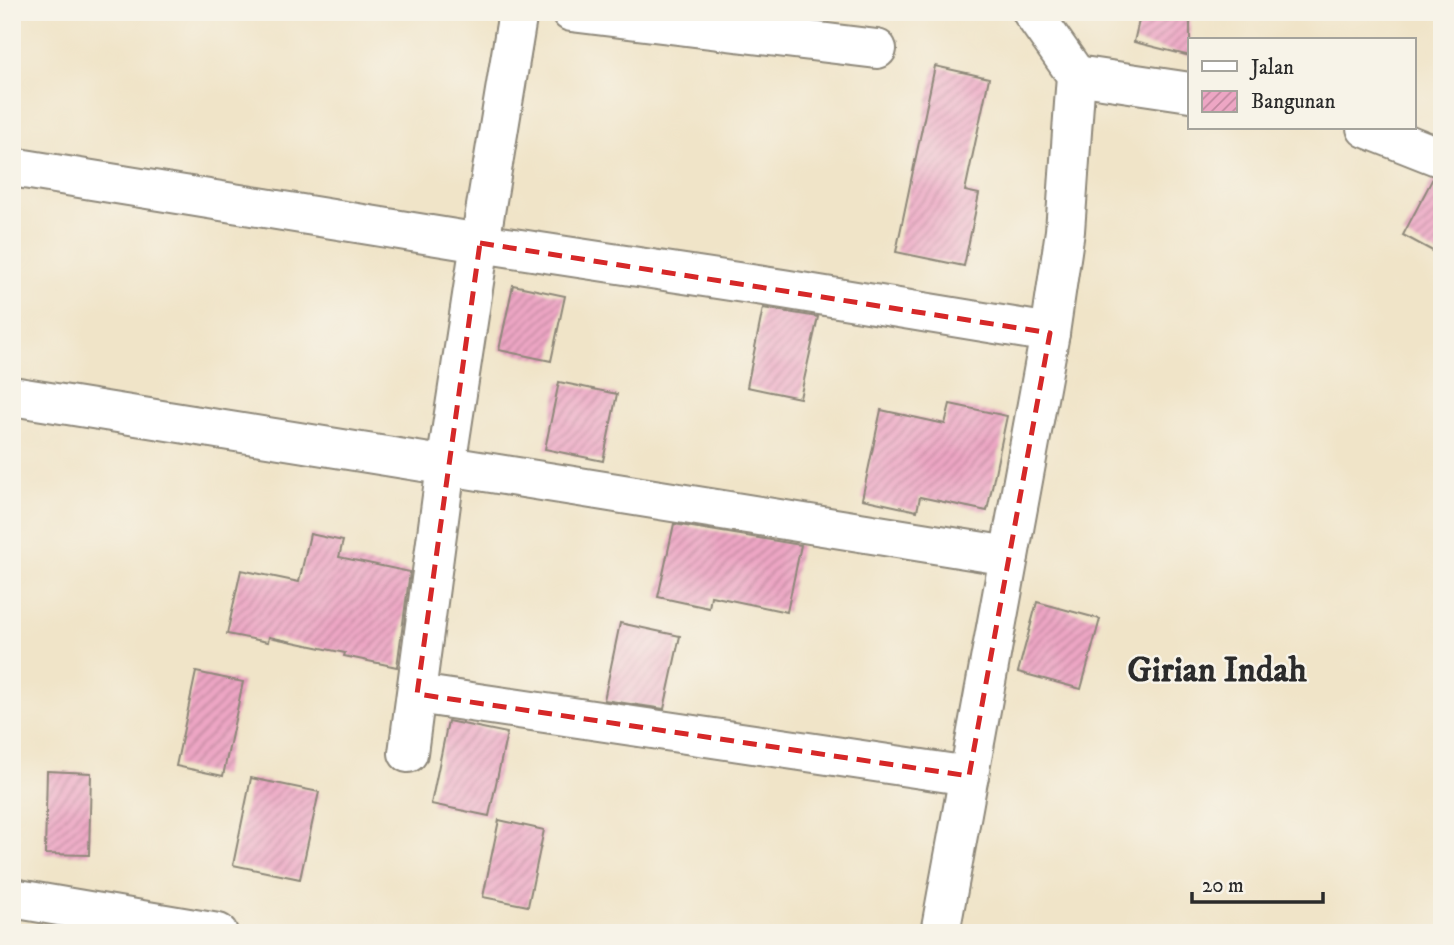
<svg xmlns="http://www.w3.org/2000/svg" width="1454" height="945" viewBox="0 0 1454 945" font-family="'IM FELL DW Pica',serif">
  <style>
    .building { fill: url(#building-hatch) }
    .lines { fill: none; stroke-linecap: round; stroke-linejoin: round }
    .minor-casing { stroke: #8e887a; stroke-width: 42 }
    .minor { stroke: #fff; stroke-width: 38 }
    .marked { fill: none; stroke: #d62828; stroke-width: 5; stroke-dasharray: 14 9; stroke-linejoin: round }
    .labels { text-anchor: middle; stroke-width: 5; stroke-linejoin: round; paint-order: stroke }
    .district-label { font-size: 35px; font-weight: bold; fill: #2b2b2b; stroke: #f7f3e8 }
  </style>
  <defs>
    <pattern id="building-hatch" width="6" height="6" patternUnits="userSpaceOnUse" patternTransform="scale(1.75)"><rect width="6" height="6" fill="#eda6c4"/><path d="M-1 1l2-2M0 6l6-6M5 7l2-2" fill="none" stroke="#c0879f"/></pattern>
  </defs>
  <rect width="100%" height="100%" fill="#f7f3e8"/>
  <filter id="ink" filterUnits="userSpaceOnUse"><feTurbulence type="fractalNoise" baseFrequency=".0143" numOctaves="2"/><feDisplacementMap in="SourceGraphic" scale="14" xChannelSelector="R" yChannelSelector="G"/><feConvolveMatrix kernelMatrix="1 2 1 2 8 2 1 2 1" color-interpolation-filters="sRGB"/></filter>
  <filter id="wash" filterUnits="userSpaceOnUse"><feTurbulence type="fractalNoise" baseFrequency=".00686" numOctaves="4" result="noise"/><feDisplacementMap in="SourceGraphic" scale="28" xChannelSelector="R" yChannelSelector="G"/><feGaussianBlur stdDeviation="1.57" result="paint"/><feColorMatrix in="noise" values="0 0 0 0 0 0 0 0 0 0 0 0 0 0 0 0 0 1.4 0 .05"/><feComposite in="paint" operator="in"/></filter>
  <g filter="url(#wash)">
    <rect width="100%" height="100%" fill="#f0e4c8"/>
    <g id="blocks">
      <g class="building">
        <path d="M1141 12H1190V56L1134 42Z"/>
        <path d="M935 66 989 78 965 191 979 194 964 266 896 252Z"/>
        <path d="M1433 178 1442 179V256L1403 235Z"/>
        <path d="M513 285 565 296 551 361 499 350Z"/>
        <path d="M763 308 818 317 800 398 747 387Z"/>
        <path d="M559 382 617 394 603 461 545 449Z"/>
        <path d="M950 404 1007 416 987 511 920 497 917 511 862 499 881 410 945 424Z"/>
        <path d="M674 524 801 545 787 612 711 596 709 608 658 597Z"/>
        <path d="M310 534 343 541 339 557 410 572 397 667 344 656 345 653 269 637 268 642 227 634 241 570 299 582Z"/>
        <path d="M1037 602 1100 619 1081 689 1018 672Z"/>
        <path d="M620 623 680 636 664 709 604 700Z"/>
        <path d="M196 672 243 682 223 776 176 766Z"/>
        <path d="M448 721 507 733 489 816 431 804Z"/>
        <path d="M47 771 91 773 89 855 45 854Z"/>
        <path d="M251 778 319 792 300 879 233 865Z"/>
        <path d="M499 820 544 830 528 906 483 897Z"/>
      </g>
    </g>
  </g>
  <g filter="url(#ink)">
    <use href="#blocks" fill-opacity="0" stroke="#8e887a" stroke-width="2"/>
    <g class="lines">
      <defs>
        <g id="minor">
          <path d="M571 12 877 49"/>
          <path d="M1076 75 1190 92"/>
          <path d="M1366 128 1442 158"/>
          <path d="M12 167 480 243 518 12"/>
          <path d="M12 396 1009 556"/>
          <path d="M417 694 969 776"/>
          <path d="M408 753 446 466 480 243 783 289 1050 333"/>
          <path d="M12 898 218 933"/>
          <path d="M940 933 1050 333 1065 231 1076 75 1032 12"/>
        </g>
      </defs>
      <use href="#minor" class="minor-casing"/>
      <use href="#minor" class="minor"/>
    </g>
  </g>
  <path class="marked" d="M480 243 1050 333 969 776 417 694Z"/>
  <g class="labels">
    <g class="district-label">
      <text x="1217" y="681">Girian Indah</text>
    </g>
  </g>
  <rect width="1454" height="945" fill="none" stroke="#f7f3e8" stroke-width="42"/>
  <rect x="1188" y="38" width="228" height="91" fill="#f7f3e8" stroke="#a5a39c" stroke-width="2"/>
  <rect x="1202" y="61" width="35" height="10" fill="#ffffff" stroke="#a5a39c" stroke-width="2"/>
  <text x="1251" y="74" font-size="21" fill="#2b2b2b">Jalan</text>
  <rect x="1202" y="91" width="35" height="21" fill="url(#building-hatch)" stroke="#a5a39c" stroke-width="2"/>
  <text x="1251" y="108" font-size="21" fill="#2b2b2b">Bangunan</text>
  <path d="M1192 892v10h131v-10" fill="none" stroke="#2b2b2b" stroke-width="3.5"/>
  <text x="1202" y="892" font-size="21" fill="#2b2b2b" stroke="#f7f3e8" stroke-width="5" paint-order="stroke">20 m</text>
</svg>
